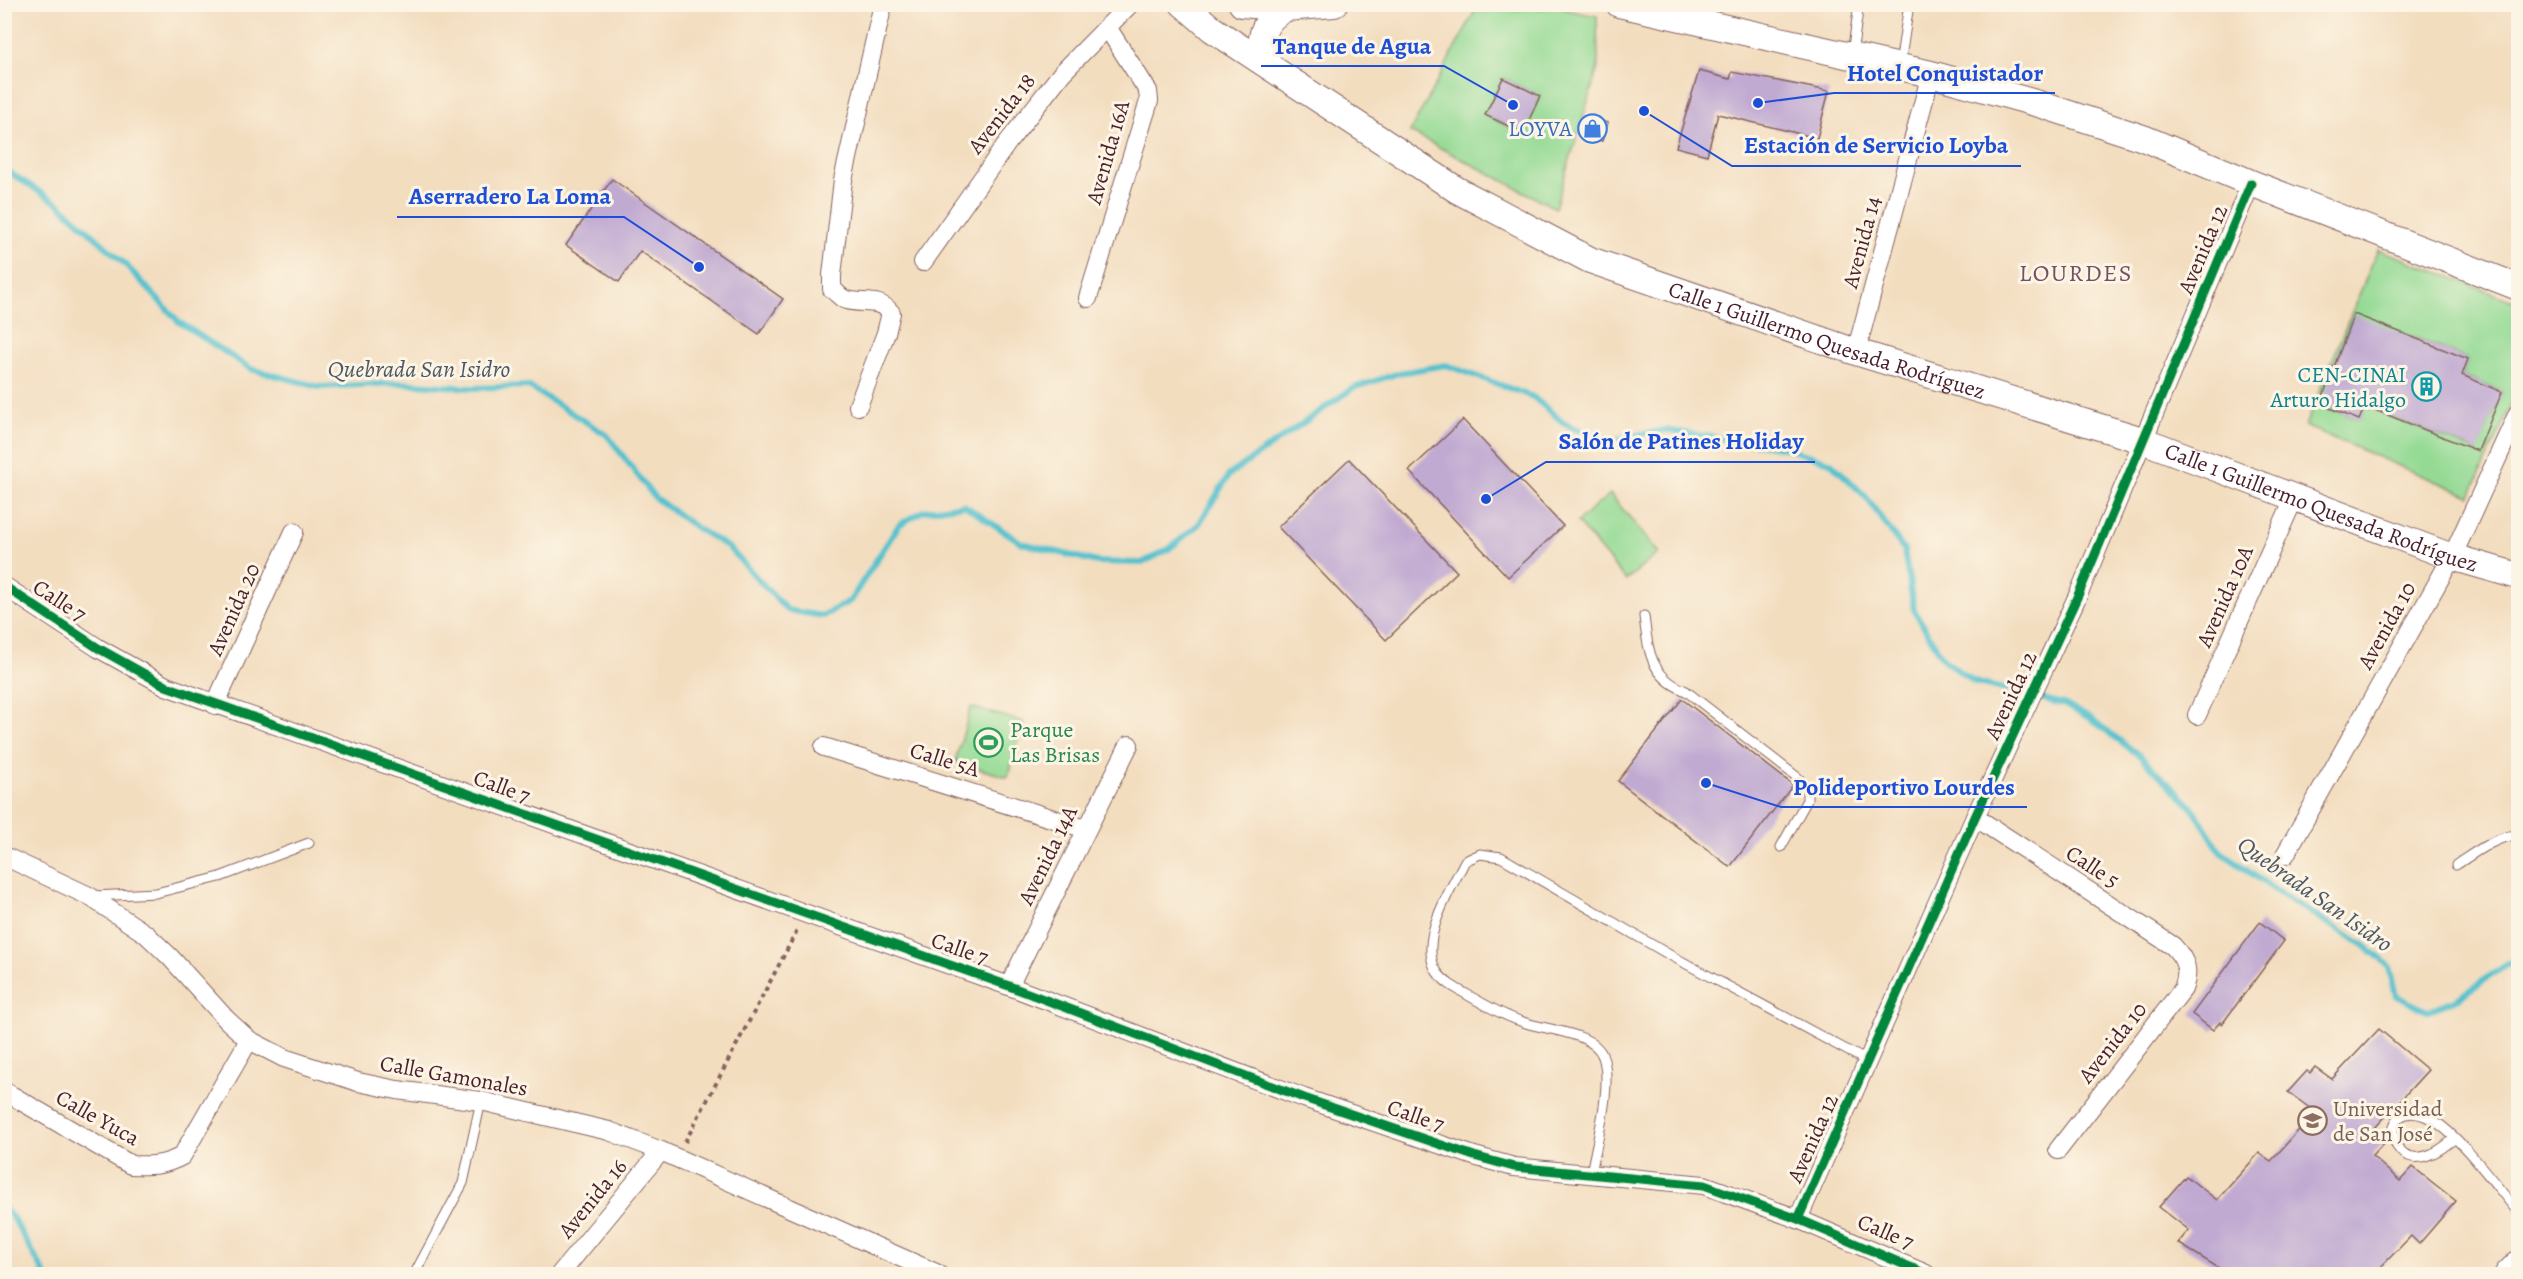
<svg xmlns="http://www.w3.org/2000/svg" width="2523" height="1279" viewBox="0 0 2523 1279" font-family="Alegreya,serif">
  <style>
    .green { fill: #94da94; stroke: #6f7c60; stroke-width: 1.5; fill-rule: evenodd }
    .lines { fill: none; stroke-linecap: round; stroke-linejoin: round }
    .stream { stroke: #54c1cd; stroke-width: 6 }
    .building { fill: #c1aad2 }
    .lane-casing { stroke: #85625f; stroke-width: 11 }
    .street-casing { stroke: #85625f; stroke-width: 20 }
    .secondary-casing { stroke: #85625f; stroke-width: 28 }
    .path { stroke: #85625f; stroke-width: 4; stroke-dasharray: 4.5 4.5; stroke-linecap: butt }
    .lane { stroke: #fff; stroke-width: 9 }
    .street { stroke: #fff; stroke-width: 18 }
    .secondary { stroke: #fff; stroke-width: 26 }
    .cycleway-casing { stroke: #fcf5e5; stroke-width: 13 }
    .cycleway { stroke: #00873e; stroke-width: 9 }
    .labels { text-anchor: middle; stroke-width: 6; stroke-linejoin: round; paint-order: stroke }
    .street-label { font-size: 22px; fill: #4a1f2b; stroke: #fcf5e5 }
    .shop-label { font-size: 22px; fill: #366cbe; stroke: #fcf5e5; text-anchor: end }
    .culture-label { font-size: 22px; fill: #0d838f; stroke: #fcf5e5; text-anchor: end }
    .leisure-label { font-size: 22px; fill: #27864d; stroke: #fcf5e5; text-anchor: start }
    .education-label { font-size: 22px; fill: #785e54; stroke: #fcf5e5; text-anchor: start }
    .neighbourhood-label { font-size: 24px; letter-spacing: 1.5px; fill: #745065; stroke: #fcf5e5 }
    .water-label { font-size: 24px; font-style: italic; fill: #4e5864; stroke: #fcf5e5 }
    .leader { fill: none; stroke: #1d4ed8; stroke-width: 2 }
    .callout-dot { fill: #1d4ed8; stroke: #fcf5e5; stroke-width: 2 }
    .callout-label { font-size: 24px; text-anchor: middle; font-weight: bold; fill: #1d4ed8; stroke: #fcf5e5; stroke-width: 6; stroke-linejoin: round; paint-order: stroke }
  </style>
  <rect width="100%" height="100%" fill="#fcf5e5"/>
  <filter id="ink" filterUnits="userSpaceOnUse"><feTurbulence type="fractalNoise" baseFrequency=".0167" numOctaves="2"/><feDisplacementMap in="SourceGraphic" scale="12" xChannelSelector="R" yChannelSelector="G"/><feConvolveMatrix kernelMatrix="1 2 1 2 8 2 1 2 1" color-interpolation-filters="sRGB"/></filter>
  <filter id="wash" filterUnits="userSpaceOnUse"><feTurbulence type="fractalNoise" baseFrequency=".008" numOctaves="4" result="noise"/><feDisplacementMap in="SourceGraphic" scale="24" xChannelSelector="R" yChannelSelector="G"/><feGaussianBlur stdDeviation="1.35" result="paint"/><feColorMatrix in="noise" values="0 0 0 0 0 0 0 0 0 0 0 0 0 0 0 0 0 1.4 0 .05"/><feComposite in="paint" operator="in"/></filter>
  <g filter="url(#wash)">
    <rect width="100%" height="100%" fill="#f3ddbf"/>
    <g class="green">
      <path d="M1557 8 1597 16 1598 68 1555 208 1410 132 1475 11ZM1503 78 1540 96 1522 133 1485 115Z"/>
      <path d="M2378 249 2518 303V389L2470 496 2305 426ZM2354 315 2392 381 2411 336 2468 359 2462 375 2502 392 2477 451 2365 406 2359 420 2320 404 2366 382 2332 369Z"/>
      <path d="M1610 494 1659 553 1626 580 1577 522Z"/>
      <path d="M971 707 1024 722 1008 777 955 762Z"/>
    </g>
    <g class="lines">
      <g class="stream">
        <path d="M4 169 59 204 125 264 179 322 251 369 319 387 401 383 472 388 528 386 607 435 655 498 698 529 728 547 787 610 822 616 850 601 899 525 923 511 964 505 1022 543 1097 562 1142 563 1169 549 1199 524 1229 475 1353 388 1399 373 1446 365 1533 397 1565 424 1606 441 1665 430 1785 448 1830 462 1866 497 1904 550 1914 610 1944 660 1974 682 2063 704 2090 718 2140 756 2193 808 2220 851 2282 895 2364 945 2389 966 2396 996 2427 1011 2455 1000 2518 957"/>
        <path d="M4 1208 13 1218 45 1274"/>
      </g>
    </g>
    <g id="blocks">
      <g class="building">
        <path d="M1699 71 1730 79 1732 72 1829 91 1817 138 1718 114 1707 155 1676 147Z"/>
        <path d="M1503 78 1540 96 1523 133 1485 115Z"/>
        <path d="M1584 117 1608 123 1602 141 1578 134Z"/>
        <path d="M612 179 783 299 759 334 640 251 619 282 566 245Z"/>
        <path d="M2354 314 2468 359 2462 375 2502 392 2478 451 2365 406 2359 420 2320 404Z"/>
        <path d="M1463 420 1563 526 1508 577 1409 471Z"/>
        <path d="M1349 459 1457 572 1386 640 1278 527Z"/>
        <path d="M1682 699 1793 785 1730 867 1618 781Z"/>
        <path d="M2260 922 2284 941 2222 1024 2220 1022 2213 1030 2192 1014Z"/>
        <path d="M2379 1029 2428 1070 2373 1130 2386 1141 2372 1156 2400 1181 2413 1167 2456 1201 2419 1244 2411 1236 2373 1275H2230L2178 1243 2189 1230 2159 1207 2186 1176 2217 1200 2259 1153 2271 1161 2315 1112 2288 1092 2307 1071 2310 1073 2315 1067 2332 1079Z"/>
      </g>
    </g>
  </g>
  <g filter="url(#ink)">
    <use href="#blocks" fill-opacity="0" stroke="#85625f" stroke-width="1.5"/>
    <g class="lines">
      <defs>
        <g id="lane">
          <path d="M1852 54 1859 4"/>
          <path d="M1900 65 1909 4"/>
          <path d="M1644 616C1648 650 1650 677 1686 691L1797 777 1807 787V800L1781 847"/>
          <path d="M2456 865C2474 853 2496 836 2518 835"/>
          <path d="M94 896 156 893 220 877 309 843"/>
          <path d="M2454 1139C2447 1144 2440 1151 2431 1154 2386 1174 2378 1098 2425 1116 2454 1127 2497 1187 2518 1212"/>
          <path d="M1591 1174C1596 1144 1613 1086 1603 1057 1595 1032 1545 1030 1523 1022 1504 1016 1483 1004 1466 994 1455 988 1444 982 1437 972 1417 941 1451 889 1465 861L1480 854 1501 857 1668 954 1867 1061"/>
          <path d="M417 1269 463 1183 481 1101"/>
        </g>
        <g id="street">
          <path d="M923 262 1008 142 1062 73 1130 4"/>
          <path d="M1088 298 1149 101 1148 91 1107 27"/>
          <path d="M1856 352 1931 74"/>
          <path d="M858 406 886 333 891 313C878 296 861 306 844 299 840 297 836 292 832 289V275L843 180 883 4"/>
          <path d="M4 586 98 648 166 686 1009 986 1304 1098 1474 1156 1514 1167 1704 1185 1798 1219 1926 1274"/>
          <path d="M215 705 294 532"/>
          <path d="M2197 715 2295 496"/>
          <path d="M824 747 1086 829"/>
          <path d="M1975 817 2173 946C2186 960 2190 970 2183 989L2058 1150"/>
          <path d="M2285 855 2452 557 2518 413"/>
          <path d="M4 856 89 896 146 934 170 957 227 1020 249 1040 284 1058 358 1082 397 1090 481 1101 609 1131 661 1151 938 1274"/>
          <path d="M1009 986 1129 745"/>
          <path d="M4 1091 131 1165C150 1166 164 1166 182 1156L249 1040"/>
          <path d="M1798 1219 1975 817 2079 593 2251 183"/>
          <path d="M560 1274 661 1151"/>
        </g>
        <g id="secondary">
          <path id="s1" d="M1183 4 1212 29 1457 190 1590 260 1856 352 2142 440 2452 557 2518 576"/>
          <path d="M1242 4 1286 8 1334 4"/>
          <path d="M1619 4 1931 74 2039 104 2143 138 2251 183 2518 287"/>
          <path d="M1269 65C1255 42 1262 20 1286 8"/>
          <path d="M2508 1274 2518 1264"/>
        </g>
      </defs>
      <use href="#lane" class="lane-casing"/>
      <use href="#street" class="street-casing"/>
      <use href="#secondary" class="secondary-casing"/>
      <path class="path" d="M685 1142 798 929"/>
      <use href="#lane" class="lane"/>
      <use href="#street" class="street"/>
      <use href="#secondary" class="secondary"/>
      <defs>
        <g id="cycleway">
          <path d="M4 586 98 648 166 686 1009 986 1304 1098 1474 1156 1514 1167 1704 1185 1798 1219 1926 1274"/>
          <path d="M1798 1219 1975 817 2079 593 2251 183"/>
        </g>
      </defs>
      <use href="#cycleway" class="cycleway-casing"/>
      <use href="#cycleway" class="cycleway"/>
    </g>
  </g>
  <defs>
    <symbol id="shop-ring" viewBox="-11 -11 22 22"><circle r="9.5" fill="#fcf5e5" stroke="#3f7fe0" stroke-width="1.5"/><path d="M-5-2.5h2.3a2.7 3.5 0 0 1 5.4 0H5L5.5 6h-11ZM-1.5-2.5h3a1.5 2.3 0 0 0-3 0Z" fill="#3f7fe0"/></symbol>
    <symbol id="building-ring" viewBox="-11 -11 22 22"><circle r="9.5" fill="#fcf5e5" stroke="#0f9aa8" stroke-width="1.5"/><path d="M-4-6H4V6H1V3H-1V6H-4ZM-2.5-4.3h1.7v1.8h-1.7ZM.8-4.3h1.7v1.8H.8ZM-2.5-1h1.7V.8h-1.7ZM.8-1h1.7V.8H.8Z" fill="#0f9aa8"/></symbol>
    <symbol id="stadium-ring" viewBox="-11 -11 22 22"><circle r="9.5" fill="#fcf5e5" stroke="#2e9e5b" stroke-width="1.5"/><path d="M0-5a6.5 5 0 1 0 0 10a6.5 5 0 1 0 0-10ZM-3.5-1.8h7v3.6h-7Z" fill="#2e9e5b"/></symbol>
    <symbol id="university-ring" viewBox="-11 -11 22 22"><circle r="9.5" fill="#fcf5e5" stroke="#8d6e63" stroke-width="1.5"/><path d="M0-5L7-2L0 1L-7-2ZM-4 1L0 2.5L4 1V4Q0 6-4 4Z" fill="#8d6e63"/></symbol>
  </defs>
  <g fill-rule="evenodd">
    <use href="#shop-ring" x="1576" y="112" width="33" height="33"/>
    <use href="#building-ring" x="2410" y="370" width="33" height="33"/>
    <use href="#stadium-ring" x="972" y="726" width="33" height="33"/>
    <use href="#university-ring" x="2296" y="1104" width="33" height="33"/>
  </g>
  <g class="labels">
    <g class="street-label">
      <text transform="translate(1001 113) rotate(-52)" y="8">Avenida 18</text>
      <text transform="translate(1107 152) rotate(-74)" y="8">Avenida 16A</text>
      <text transform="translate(1861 242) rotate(-75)" y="8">Avenida 14</text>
      <text transform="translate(2202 249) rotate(-67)" y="8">Avenida 12</text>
      <text dy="8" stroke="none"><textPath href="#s1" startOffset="732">Calle 1 Guillermo Quesada Rodríguez</textPath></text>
      <text dy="8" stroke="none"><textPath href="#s1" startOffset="1254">Calle 1 Guillermo Quesada Rodríguez</textPath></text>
      <text transform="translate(2224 596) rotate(-66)" y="8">Avenida 10A</text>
      <text transform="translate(60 600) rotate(33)" y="8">Calle 7</text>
      <text transform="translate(233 609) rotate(-66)" y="8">Avenida 20</text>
      <text transform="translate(2386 625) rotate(-61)" y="8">Avenida 10</text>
      <text transform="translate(2010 695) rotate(-65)" y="8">Avenida 12</text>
      <text transform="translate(945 759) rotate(17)" y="8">Calle 5A</text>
      <text transform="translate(502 786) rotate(20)" y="8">Calle 7</text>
      <text transform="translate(1047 855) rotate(-64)" y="8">Avenida 14A</text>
      <text transform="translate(2093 866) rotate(33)" y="8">Calle 5</text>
      <text transform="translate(960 948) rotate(19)" y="8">Calle 7</text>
      <text transform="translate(2112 1042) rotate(-52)" y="8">Avenida 10</text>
      <text transform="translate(454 1075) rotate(10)" y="8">Calle Gamonales</text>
      <text transform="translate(1416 1115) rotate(19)" y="8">Calle 7</text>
      <text transform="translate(98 1117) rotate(29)" y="8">Calle Yuca</text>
      <text transform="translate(1812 1138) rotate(-66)" y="8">Avenida 12</text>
      <text transform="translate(592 1198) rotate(-51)" y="8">Avenida 16</text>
      <text transform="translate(1886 1231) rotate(23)" y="8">Calle 7</text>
    </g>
    <g class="shop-label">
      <text x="1572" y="136">LOYVA</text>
    </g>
    <g class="culture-label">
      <text x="2406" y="382">CEN-CINAI<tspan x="2406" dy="25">Arturo Hidalgo</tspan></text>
    </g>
    <g class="leisure-label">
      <text x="1010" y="737">Parque<tspan x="1010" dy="25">Las Brisas</tspan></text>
    </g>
    <g class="education-label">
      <text x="2333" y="1116">Universidad<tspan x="2333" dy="25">de San José</tspan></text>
    </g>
    <g class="neighbourhood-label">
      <text x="2076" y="281">LOURDES</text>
    </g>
    <g class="water-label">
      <text x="419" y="377">Quebrada San Isidro</text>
      <text transform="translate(2315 894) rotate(35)" y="8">Quebrada San Isidro</text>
    </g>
  </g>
  <path class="leader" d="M1513 105L1444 66H1261M1758 103L1834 93H2055M1644 111L1732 166H2021M699 267L624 217H397M1486 499L1546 462H1815M1706 783L1781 807H2027"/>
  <g class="callout-dot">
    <circle cx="1513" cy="105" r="6"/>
    <circle cx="1758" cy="103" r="6"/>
    <circle cx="1644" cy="111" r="6"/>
    <circle cx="699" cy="267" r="6"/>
    <circle cx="1486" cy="499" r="6"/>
    <circle cx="1706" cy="783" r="6"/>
  </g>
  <g class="callout-label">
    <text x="1352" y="54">Tanque de Agua</text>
    <text x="1945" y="81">Hotel Conquistador</text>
    <text x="1876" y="153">Estación de Servicio Loyba</text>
    <text x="510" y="204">Aserradero La Loma</text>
    <text x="1681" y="449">Salón de Patines Holiday</text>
    <text x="1904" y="795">Polideportivo Lourdes</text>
  </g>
  <rect width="2523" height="1279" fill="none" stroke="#fcf5e5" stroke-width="24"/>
</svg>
